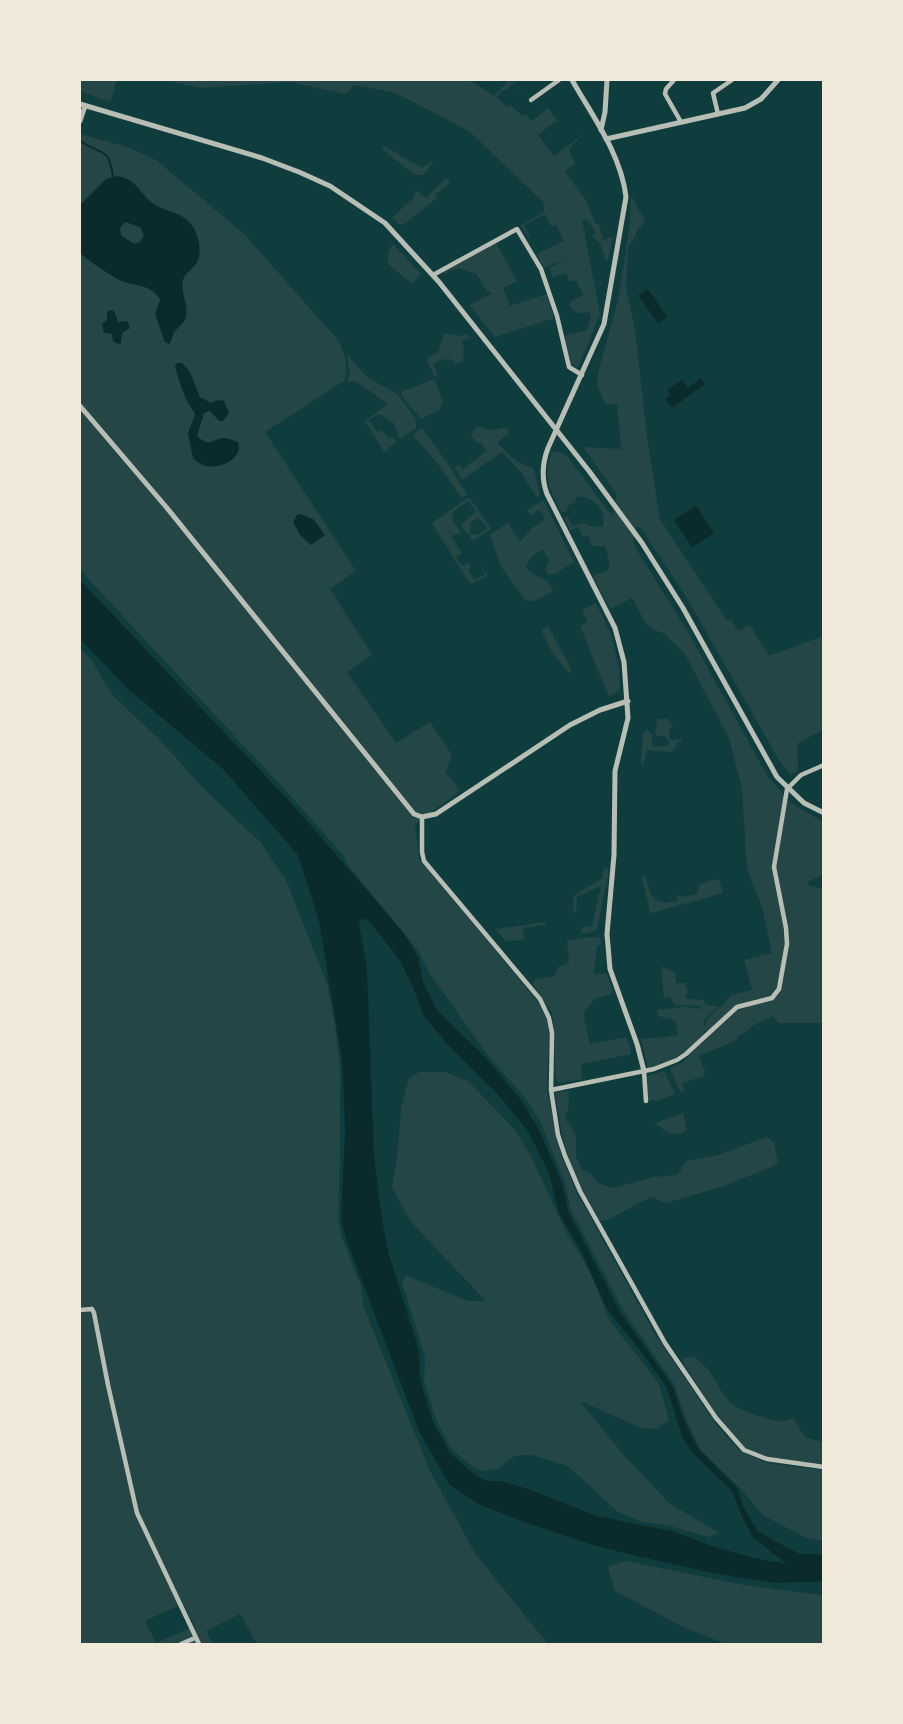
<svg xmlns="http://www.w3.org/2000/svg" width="903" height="1724" viewBox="0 0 903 1724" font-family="Raleway,sans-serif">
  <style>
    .green { fill: #244646; fill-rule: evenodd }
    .water { fill: #0a2a2b; fill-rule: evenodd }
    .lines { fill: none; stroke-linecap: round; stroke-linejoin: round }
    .stream { stroke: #0a2a2b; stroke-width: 2 }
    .minor { stroke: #b8beb3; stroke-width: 4.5 }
    .tertiary { stroke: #b8beb3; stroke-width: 5 }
  </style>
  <rect width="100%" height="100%" fill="#0f3d3e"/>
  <g class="green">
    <path d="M80 80H117L110 102 80 91Z"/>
    <path d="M165 80H469L494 96 509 80H512L529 98 513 83 506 91 504 89 496 97 507 107 511 105 522 116 525 114 532 121 548 108 557 120 538 135 554 156 585 133 571 146 569 151 575 163 565 172 585 199 596 224H599L603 240 613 237 608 261H606L600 243 592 236 596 234 587 219 582 220 600 314 578 368 569 363 565 337 567 335 587 330 591 317 589 312 578 313 570 307V302L583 295 576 280 569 282 566 273 552 278 550 268 567 258 544 268 537 254 564 241 556 225 551 226 545 214 524 225 530 236 528 237 521 225 544 212 543 202 469 131 396 93 354 85 346 94 289 82 201 88Z"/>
    <path d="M80 134 127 147 156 160 244 234 337 339C344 352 349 366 344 381L265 432 356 571 330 589 372 655 347 672 396 743 430 722 452 755 446 772 460 791 415 824 419 859 535 998 546 1018 549 1034 547 1091 562 1157 577 1193 655 1334 718 1427 740 1451 767 1463 823 1470V1541L807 1538 764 1516 738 1486 700 1449 686 1419 674 1384 623 1310 571 1210 565 1183 540 1121 525 1098 486 1053 430 974 419 952 345 861V857L298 804 80 570Z"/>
    <path d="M384 146 422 168 433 160 429 168 423 175 413 174 382 149Z"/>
    <path d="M446 178 450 183 435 195 437 198 404 224 400 225 392 218 413 198 416 190 426 198Z"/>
    <path d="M631 196 645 221 636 232V235L628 247 626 288 635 330 647 436 660 520 727 621 731 619 738 631 750 625 769 656 823 636V730L798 743C796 753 799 763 797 772L790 774 780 762 685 595 640 527H636L634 541 635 547 688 632 768 777 791 803 823 822V875L809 881 808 885 823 889V1023H779L773 1016 752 1026 747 1031 737 1037V1040L699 1056 705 1072 704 1076 682 1083 684 1091 681 1093 670 1068 683 1062 709 1036 706 1030C693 1049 670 1064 648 1068L641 1039 676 1036 678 1033 675 1020 658 1016 657 1010 686 1007 700 1009 702 1006 675 1005 670 997 664 998 661 966 675 973 676 983H685L688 993 685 995 687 999 704 1000 705 1004 718 1007 704 1020V1027C708 1014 724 1006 731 995L752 990 744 960 772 953 763 910 747 869 742 789 729 738 685 654 665 634 652 629 645 622 632 598 610 609 593 576 608 570 610 564 605 546H592L588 536 583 537 579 527 570 530 564 518 568 516 572 526 583 523 589 526 603 527C607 511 594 495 577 497L575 503 569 505 566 512H561C550 489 542 478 552 452L558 451 568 457 612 516 617 494 583 447 621 449 617 404 606 405 597 385 598 373 618 300 630 225Z"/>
    <path d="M496 243 517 281 503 288 510 306 547 294 554 318 495 337 469 305 492 294 490 291 487 292 477 274 458 268 448 271 446 275 443 272Z"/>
    <path d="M393 244 421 274 412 284 388 264V252Z"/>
    <path d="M444 333 459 336 468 334 471 338 462 341 464 348 463 361 454 364 453 360 446 359 436 362 434 365 438 376 434 377 427 359 439 351Z"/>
    <path d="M347 355 367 377 397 394 416 419V428L400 439 393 422C387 420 384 416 379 414L369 420 377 432 381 430 389 438 393 437 396 442 384 452 365 421 388 404 357 382 347 381 350 374Z"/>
    <path d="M434 379 443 401 439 410 421 419 401 395V392Z"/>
    <path d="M477 426 488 430 506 428 509 432 497 443 516 461 534 469 540 494 537 498 520 471 502 452 462 480 455 467 457 465 464 469 486 451 481 442 477 444 471 435Z"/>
    <path d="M422 428 448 464 467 494 462 498 438 464 413 435Z"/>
    <path d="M469 497 490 527V530L472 541 470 538 471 533 478 535 486 530 487 527 478 518 471 522 469 536 462 527V524L476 511 468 501 451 513 454 517 452 520 461 533 451 536 462 553 456 557 462 566 469 563 470 567 468 570 474 579 485 575 481 565 488 576 470 584 432 523Z"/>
    <path d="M542 501H544L574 562 555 574 549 575 545 570 549 559 543 550C535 552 529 559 526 567 534 579 543 574 553 589L552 592 534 601 525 600 501 566 490 535 508 523 520 542 532 528 544 520 543 514 538 510 533 515 530 514 527 510Z"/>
    <path d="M596 603 612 637 619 670 620 689 609 697 580 626 588 622 582 610Z"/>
    <path d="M548 626 572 670 570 673 568 672 552 652 541 630Z"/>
    <path d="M80 649 91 659 112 695 159 739 204 789 261 843 286 880 327 984 335 1023 340 1068V1161L338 1222 342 1238 361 1286 363 1305 430 1471 475 1553 548 1644H257L240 1614 206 1631 213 1644H80ZM182 1604 195 1626 156 1643 145 1621Z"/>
    <path d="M659 719H668L673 728H669L670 740 682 739V741L678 742 672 752 647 750 642 768 641 759 643 733 647 730 653 736 651 743 655 747 669 745V742L664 736H658L655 733 657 720Z"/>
    <path d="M607 868 609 871 597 929 590 933H581L582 927 592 926 601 886 577 897 576 914 574 912 573 896 603 878V869Z"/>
    <path d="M642 877H646C650 896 655 908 678 900L676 895 684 897 697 894 699 885 716 879 720 880 723 893 652 913H650Z"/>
    <path d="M546 922 545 925 523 928 524 940 506 941 495 929Z"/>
    <path d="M597 937 600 939 602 944 597 946 594 974H607L613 991 609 995 594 999 583 1014 590 1044 626 1037 630 1046 631 1054 581 1064 582 1079 560 1083 556 1080 552 1013 533 984 534 980 555 976 558 967 569 963 567 940Z"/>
    <path d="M664 1071 675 1094 656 1101 648 1100 646 1079 648 1076Z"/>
    <path d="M419 1072H445L468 1081 514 1129 531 1156 566 1232 590 1272 609 1319 659 1384 669 1420 657 1429 642 1428 580 1401 620 1451 669 1503 719 1533 708 1537 670 1526 640 1521 618 1512 568 1466 533 1455 514 1456 499 1468 481 1471 469 1464 450 1447 435 1417 424 1380 425 1357 402 1282 407 1276 468 1301H486L411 1222 392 1187 397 1156 401 1110 408 1080Z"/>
    <path d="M569 1091 568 1108 565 1117 576 1136V1157L582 1170 590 1173 598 1183 613 1188 654 1177 678 1175 686 1161 718 1155 767 1137 774 1143 778 1161 773 1166 721 1187 666 1203 651 1197 607 1220 600 1221 582 1189 566 1154 555 1094 558 1092Z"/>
    <path d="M683 1113 687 1130 680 1134 669 1133 655 1123Z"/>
    <path d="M692 1357C713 1367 716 1388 731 1403 738 1410 770 1421 779 1421 784 1421 789 1419 793 1418L805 1437 823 1442V1465C801 1461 776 1460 755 1453 730 1445 699 1387 684 1364L683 1358Z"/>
    <path d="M626 1561 749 1586 823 1595V1644H726L681 1626 615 1591 608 1567Z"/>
  </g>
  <g class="water">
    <path d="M118 176C135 179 138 190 150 201 161 211 180 211 190 223 198 232 203 251 197 262 193 270 185 272 183 280 180 292 189 305 186 317 184 324 179 326 175 331 172 335 173 340 169 344L165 342 155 314 160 300C153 284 133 286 119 280 113 277 83 257 80 253V205L106 179ZM125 222 140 227 144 235 140 242 134 244 121 235 120 228Z"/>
    <path d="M648 289 667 317 658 323 638 295Z"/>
    <path d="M111 310 114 311 118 322 127 321 130 328 122 333 121 343 118 344 113 341 112 334 104 333 102 324 107 320V312Z"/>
    <path d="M177 363H182L190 372 200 397 211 403 218 400 224 401 229 413 223 421H219L210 411 204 413 197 436C211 449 213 438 224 438 228 438 235 441 238 442 245 461 209 477 193 458L188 433 195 415 194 411C186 404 178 378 175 366Z"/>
    <path d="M701 378 705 384 672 408 665 399 670 395 667 390 682 380 688 388Z"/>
    <path d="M696 505 714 533 692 547 674 520Z"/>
    <path d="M301 514 314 520 325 535 311 545 300 535 293 522 297 515Z"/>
    <path d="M80 580 293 805 403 932 418 957 423 982 438 1011 486 1058 521 1100 540 1132 562 1184 568 1211 620 1312 673 1387 683 1418 698 1449 738 1489 743 1506 757 1530 773 1540 800 1554 823 1555V1581L775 1583 712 1573 637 1556 593 1545 524 1522 480 1505 449 1484 419 1431 346 1239 341 1221 345 1129 342 1061 319 921 298 855 224 770 128 689 80 639ZM362 918 369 921 399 959 412 985 424 1016 448 1045 495 1091 528 1131 549 1173 559 1214 581 1251 607 1309 646 1358 667 1388 682 1436 692 1452 732 1491 741 1515 753 1537 786 1564 753 1558 709 1545 675 1532 597 1516 531 1490 501 1481H487L475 1475 450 1453 432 1420 420 1378 419 1350 389 1255 382 1220 374 1155 367 969 359 923Z"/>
  </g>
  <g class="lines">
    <path class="stream" d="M80 141C102 156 109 146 113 177"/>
    <g class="minor">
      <path d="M674 80 666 89 665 94 681 122"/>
      <path d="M531 100 559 80"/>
      <path d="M718 114 713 93 732 80"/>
      <path d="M433 275 517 229 541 269 557 316 569 367 582 375"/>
      <path d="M422 817V852L424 861 540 999 549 1018 552 1033 551 1090 558 1135 565 1156 580 1191 665 1343 716 1418 744 1450 767 1459 824 1467"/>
      <path d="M644 1071 646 1101"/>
      <path d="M551 1090 654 1069 677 1060 686 1054 737 1007 772 998 779 989 787 944 786 928 774 867 787 789 801 775 824 765"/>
      <path d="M80 1310 92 1309 94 1313 108 1385 137 1513 199 1644"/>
      <path d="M181 1644 195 1638"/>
    </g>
    <g class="tertiary">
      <path d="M572 80C593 117 621 154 626 197L604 324 548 448C542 464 541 478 547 494L615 628 624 662 628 718 615 771 614 855 607 934 610 969 637 1044 644 1071"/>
      <path d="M80 104 262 158 299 172 330 186 385 223 439 282 589 471 642 543 683 608 777 777 804 803 824 813"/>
      <path d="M80 121 85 106"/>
      <path d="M601 130 605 112 607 80"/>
      <path d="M606 139 745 108 761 99 778 80"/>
      <path d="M80 406 167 508 414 814 422 817 436 814 570 725 600 710 628 701"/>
    </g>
  </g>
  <rect width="903" height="1724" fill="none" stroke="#f1e9da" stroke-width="162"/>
</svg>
